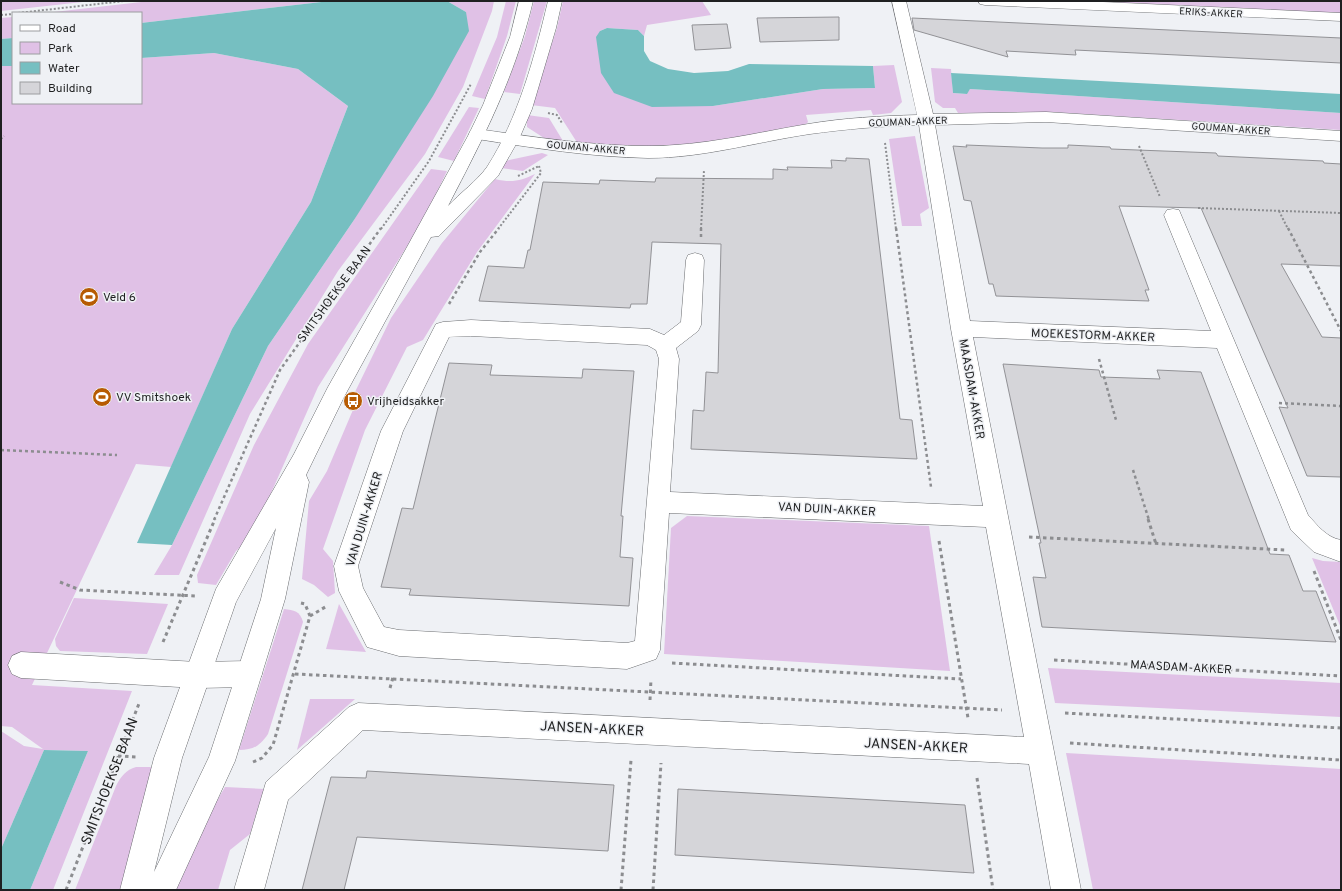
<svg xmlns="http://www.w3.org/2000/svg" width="1342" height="891" viewBox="0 0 1342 891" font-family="Overpass,sans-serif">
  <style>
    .green { fill: #e0c1e6 }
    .water { fill: #76bfc1 }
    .building { fill: #d5d5d9; stroke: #929296 }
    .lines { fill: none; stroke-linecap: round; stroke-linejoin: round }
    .minor-casing { stroke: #6a6c6f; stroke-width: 1 }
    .tertiary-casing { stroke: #6a6c6f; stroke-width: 1 }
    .path-far2 { stroke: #8c8d90; stroke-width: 2; stroke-dasharray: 2 2; stroke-linecap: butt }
    .path-far1 { stroke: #8c8d90; stroke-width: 2.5; stroke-dasharray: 3 3; stroke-linecap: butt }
    .path { stroke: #8c8d90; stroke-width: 3; stroke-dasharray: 3.5 3.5; stroke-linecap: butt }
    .minor { fill: #fff; fill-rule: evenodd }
    .tertiary { fill: #fff; fill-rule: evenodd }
    .labels { text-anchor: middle; stroke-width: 3; stroke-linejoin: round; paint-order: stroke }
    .far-street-label { font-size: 10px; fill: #1f2021; stroke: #eff1f5 }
    .street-label { font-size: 12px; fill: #1f2021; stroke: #eff1f5 }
    .poi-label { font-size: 12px; fill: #1f2021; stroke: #eff1f5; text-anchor: start }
    .near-street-label { font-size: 14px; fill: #1f2021; stroke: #eff1f5 }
  </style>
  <rect width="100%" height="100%" fill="#eff1f5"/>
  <g class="green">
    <path d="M10 1H92L1 11V2Z"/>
    <path d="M150 1H330L141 23V13H45Z"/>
    <path d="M447 1H494L492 11 463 87 425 154 338 271 250 414 179 575H154L172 545 268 346 354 220 466 12Z"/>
    <path d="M506 1H516L507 36 485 99 472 96 497 37Z"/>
    <path d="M534 1H547L520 94 504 92 525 36Z"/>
    <path d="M563 1H702L711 15 647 25 644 36 638 30 607 28 600 31 713 106 823 89 875 88 873 66 894 65 902 102 891 113 873 115 871 110 806 115 808 122 803 127 689 146 645 148 578 144 555 108 531 105 557 28Z"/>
    <path d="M1064 1H1341V14Z"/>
    <path d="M13 17V38L1 39V18Z"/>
    <path d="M214 53 298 69 348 106 311 202 232 329 171 467 136 464 32 685 132 691 53 890H30L88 751 44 750 1 849V731L24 746 43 749 12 727 1 726V66H13V103H141V58Z"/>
    <path d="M931 68 951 69 953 93 966 94 970 89 1341 113V130L1052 112 958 113 955 108H943L935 102Z"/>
    <path d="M469 107 479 108 454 161 438 157Z"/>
    <path d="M527 115 549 118 563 141 544 138 527 127Z"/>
    <path d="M915 136 929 208 920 214 922 226H902L889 139Z"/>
    <path d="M542 153 548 155 523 171 501 168 505 161Z"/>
    <path d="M431 169 447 171 423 221 318 387 252 536 236 551 216 585 198 583 197 575 254 445 308 344Z"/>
    <path d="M535 174 477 252 423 340 407 347 365 430 323 549 333 561 335 593 328 597 314 585 302 579 309 501 327 471 358 398 354 394 391 318 442 243 495 179C511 183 521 181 535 174Z"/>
    <path d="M687 516 929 526 950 671 664 654 671 528Z"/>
    <path d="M1312 558 1323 561 1341 562V628Z"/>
    <path d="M74 598 168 604 147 654 60 651 56 646 55 639Z"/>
    <path d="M339 604 366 652 326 649Z"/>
    <path d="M284 609C294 610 300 611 303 622L268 734C260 746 253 750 239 750Z"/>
    <path d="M1048 668 1341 683V717L1055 703Z"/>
    <path d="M310 699H355L297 750Z"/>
    <path d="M1066 753 1341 769V890H1093Z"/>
    <path d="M136 767H153L141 809 136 854 129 890H75L116 786C121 776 126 770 136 767Z"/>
    <path d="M225 787 264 789 250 834 230 850 218 890H171L187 852Z"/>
  </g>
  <g class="water">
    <path d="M330 1H447L466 12 469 31 433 96 354 220 268 346 172 545 137 543 232 329 311 202 348 106 298 69 214 53 141 58V23Z"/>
    <path d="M607 28 638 30 644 36V51L650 61 668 69 694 73 728 71 749 64 873 66 875 88 823 89 713 106 652 107 614 93 601 73 596 37 600 31Z"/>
    <path d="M13 38V66H1V39Z"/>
    <path d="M951 73 1341 94V113L970 89 967 94 953 93Z"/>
    <path d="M44 750 88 751 30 890H1V849Z"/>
  </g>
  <g class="building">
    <path d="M839 17V40L760 42 757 18Z"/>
    <path d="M912 18 1341 38V63L1075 50 1076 55 1006 51 1008 57 914 30Z"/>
    <path d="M727 24 731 48 695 50 692 25Z"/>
    <path d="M966 145 1042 148H1068V145L1110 147 1111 149 1216 153 1218 156 1323 161 1324 163 1341 164V266L1281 264 1322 337 1341 338V477L1307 476 1279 407 1288 408 1201 208 1119 206 1149 290H1145L1149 301 996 296 993 284H989L971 201 964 200 953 146 967 147Z"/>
    <path d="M846 158 869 159 900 419 912 420 917 459 691 449 693 410 704 411 706 372 718 373 721 244 652 242 647 304H631L630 308 479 301 488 266 524 268 528 250H530L543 182 599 184 600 180 655 182 656 178 773 179V169L788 170 787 167 832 168 831 160 846 161Z"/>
    <path d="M449 363 492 365 490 375 582 378 583 369 634 371 621 516H623L620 557 633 558 629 606 409 595 411 589 381 587 402 508 413 509Z"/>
    <path d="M1003 364 1099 370 1101 377 1160 379 1157 370 1201 372 1270 554 1289 555 1303 591H1316L1336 642 1042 627 1033 577 1046 578 1039 543H1041Z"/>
    <path d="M367 771 614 785 608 851 357 837 344 890H302L331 777 366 778Z"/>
    <path d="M678 789 965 805 974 873 675 855Z"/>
  </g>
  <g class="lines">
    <defs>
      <g id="minor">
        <path d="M892 1H906L933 114 1046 112 1341 131V141L1046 122 935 125 970 321 1211 331 1164 215 1167 210 1173 209 1179 210 1308 515C1317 525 1327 538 1341 540V562L1314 552 1291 530 1217 348 973 337 1081 890H1051L1029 764 363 730 288 800 264 890H234L266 782 349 707 358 703 1024 737 986 527 669 513 660 650 656 659 627 669 399 656 367 647 339 591 334 566 381 431 436 324 443 322 471 320 650 329 664 335 681 322 686 260 688 255 695 253 702 255 704 260 701 325 698 331 676 348 679 359 670 492 983 506 951 329 919 125C882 126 846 129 810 134 756 142 703 158 648 158 591 157 534 148 477 139L471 138 469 134 471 130 477 129C534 137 591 146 649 146 703 146 755 133 808 124 844 118 881 116 917 115ZM471 336 647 345 656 350 659 359 635 641 627 643 399 630 384 627 363 588 358 566 403 431 449 337Z"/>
        <path d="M978 1H1081L1341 13V21L985 5 980 4Z"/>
        <path d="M21 652 197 662 249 661 258 665 262 674 258 683 249 687 197 688 21 678 12 674 8 665 12 656Z"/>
      </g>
      <path id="tertiary" d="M519 1H533C515 77 484 137 448 206 460 193 477 181 487 167 518 119 535 56 548 1H562L556 28 532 109 519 139 498 176 439 236 431 237 344 397 306 475 309 482 285 599 235 761 176 890H120L154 758 216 589 294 454 328 387 407 247 469 134 483 105 510 37ZM276 528 261 599 209 757 154 872 182 758 236 602Z"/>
    </defs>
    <use href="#minor" class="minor-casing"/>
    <use href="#tertiary" class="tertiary-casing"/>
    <g class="path-far2">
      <path d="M18 13 124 1"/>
      <path d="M1 15 13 14"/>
      <path d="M548 113 557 115 562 123"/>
      <path d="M1 139 4 136"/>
      <path d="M885 143 896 229"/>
      <path d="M1139 146 1160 197"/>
      <path d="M518 176 539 166"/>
      <path d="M1198 208 1341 213"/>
      <path d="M1279 211 1288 229"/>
      <path d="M381 229 429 161 471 84"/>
      <path d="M498 229 541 173 539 166"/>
      <path d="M701 229 704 170"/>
    </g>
    <g class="path-far1">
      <path d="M896 228 931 487"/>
      <path d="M1288 228 1341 331"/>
      <path d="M701 237V228"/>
      <path d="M449 304 480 252 499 228"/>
      <path d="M1099 359 1116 420"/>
      <path d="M1279 403 1341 406"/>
      <path d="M1 450 117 455"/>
      <path d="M1133 470 1149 520"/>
      <path d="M214 520 280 370 381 228"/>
    </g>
    <g class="path">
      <path d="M1148 519 1156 544"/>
      <path d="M1029 537 1286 550"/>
      <path d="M939 541 968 718"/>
      <path d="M1314 571 1341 640"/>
      <path d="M60 582 80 590 196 596"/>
      <path d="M310 616 327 606"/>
      <path d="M163 642 215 519"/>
      <path d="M1054 660 1341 676"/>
      <path d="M672 663 961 679"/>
      <path d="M295 674 1002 710"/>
      <path d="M390 688 393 677"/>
      <path d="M650 700 651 679"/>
      <path d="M1065 713 1341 728"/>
      <path d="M1070 743 1341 760"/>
      <path d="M118 756 137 757"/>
      <path d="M253 762 262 758 273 745 310 616 305 604 301 603"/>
      <path d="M977 778 993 890"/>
      <path d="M66 890 140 701"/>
      <path d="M621 890 631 760"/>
      <path d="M653 890 661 763"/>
    </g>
    <use href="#minor" class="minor"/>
    <use href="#tertiary" class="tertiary"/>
  </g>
  <defs>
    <symbol id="stadium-disc" viewBox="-11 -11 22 22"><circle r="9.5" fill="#b75b03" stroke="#eff1f5"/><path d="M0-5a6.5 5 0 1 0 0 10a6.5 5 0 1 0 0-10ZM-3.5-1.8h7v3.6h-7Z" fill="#fff"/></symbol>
    <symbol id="bus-disc" viewBox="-11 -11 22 22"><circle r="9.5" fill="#b75b03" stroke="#eff1f5"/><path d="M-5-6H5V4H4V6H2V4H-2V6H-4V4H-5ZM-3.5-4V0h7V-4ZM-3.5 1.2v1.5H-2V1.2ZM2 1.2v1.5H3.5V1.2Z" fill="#fff"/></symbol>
  </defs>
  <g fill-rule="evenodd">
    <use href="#stadium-disc" x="78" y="286" width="22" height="22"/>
    <use href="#stadium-disc" x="91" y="386" width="22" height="22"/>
    <use href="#bus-disc" x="342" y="390" width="22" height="22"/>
  </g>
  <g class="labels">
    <g class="far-street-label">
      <text transform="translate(1211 12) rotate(3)" y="4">ERIKS-AKKER</text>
      <text transform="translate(908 121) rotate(-2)" y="4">GOUMAN-AKKER</text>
      <text transform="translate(1231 128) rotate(4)" y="4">GOUMAN-AKKER</text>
      <text transform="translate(586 147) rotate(5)" y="4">GOUMAN-AKKER</text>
    </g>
    <g class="street-label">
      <text transform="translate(334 294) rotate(-54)" y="4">SMITSHOEKSE BAAN</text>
      <text transform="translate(1093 335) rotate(2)" y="4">MOEKESTORM-AKKER</text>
      <text transform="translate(972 389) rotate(80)" y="4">MAASDAM-AKKER</text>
      <text transform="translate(827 509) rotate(3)" y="4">VAN DUIN-AKKER</text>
      <text transform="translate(364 519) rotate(-73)" y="4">VAN DUIN-AKKER</text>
      <text transform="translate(1181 667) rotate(3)" y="4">MAASDAM-AKKER</text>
    </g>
    <g class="poi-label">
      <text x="103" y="301">Veld 6</text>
      <text x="116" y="401">VV Smitshoek</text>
      <text x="367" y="405">Vrijheidsakker</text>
    </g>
    <g class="near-street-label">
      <text transform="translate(592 728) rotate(3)" y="5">JANSEN-AKKER</text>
      <text transform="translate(916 745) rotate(3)" y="5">JANSEN-AKKER</text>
      <text transform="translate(109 781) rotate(-69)" y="5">SMITSHOEKSE BAAN</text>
    </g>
  </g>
  <rect width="1342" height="891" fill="none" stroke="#1f2021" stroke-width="4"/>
  <rect x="12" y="12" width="130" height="92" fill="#eff1f5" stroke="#9c9da0"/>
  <rect x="20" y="25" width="20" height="6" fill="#ffffff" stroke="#9c9da0"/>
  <text x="48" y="32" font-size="12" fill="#1f2021">Road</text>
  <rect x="20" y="42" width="20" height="12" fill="#e0c1e6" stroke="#9c9da0"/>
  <text x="48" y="52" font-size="12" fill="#1f2021">Park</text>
  <rect x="20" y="62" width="20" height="12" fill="#76bfc1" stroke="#9c9da0"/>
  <text x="48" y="72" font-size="12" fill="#1f2021">Water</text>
  <rect x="20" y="82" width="20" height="12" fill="#d5d5d9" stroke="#9c9da0"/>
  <text x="48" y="92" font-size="12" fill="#1f2021">Building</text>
</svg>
